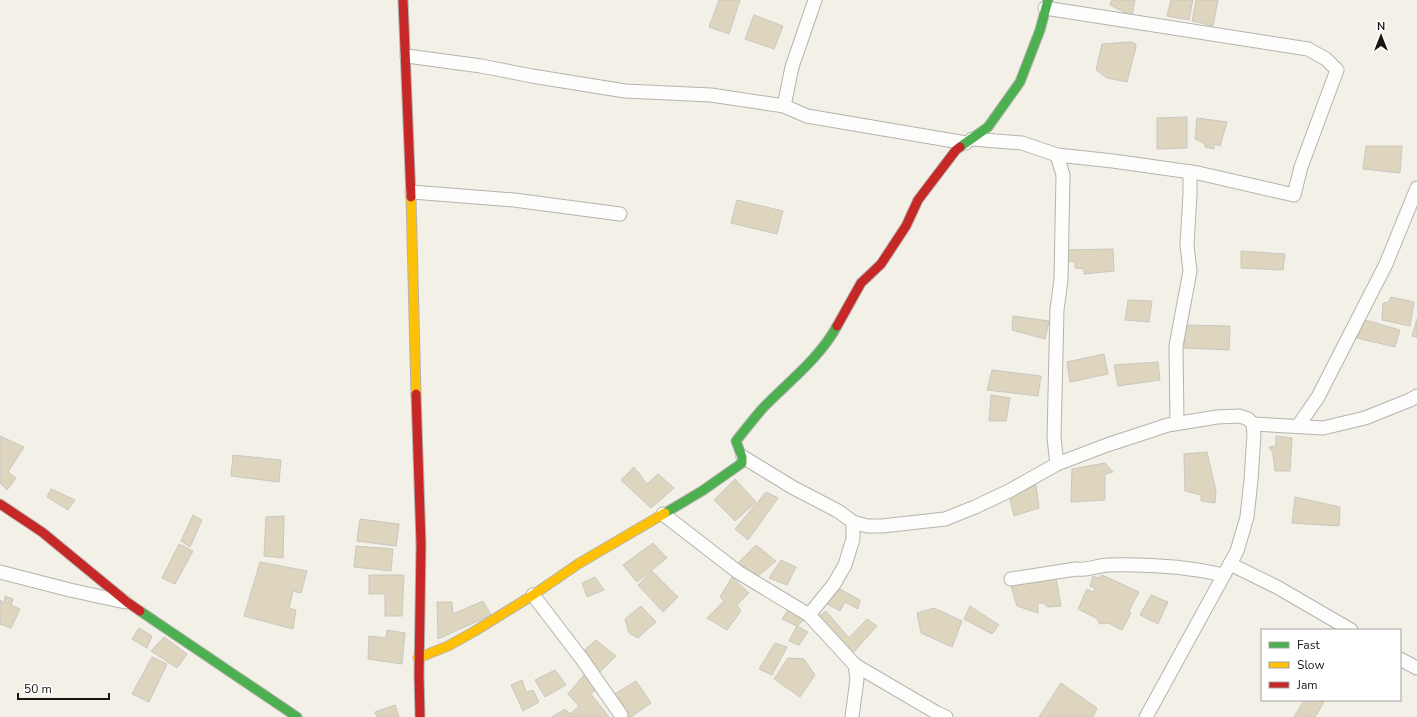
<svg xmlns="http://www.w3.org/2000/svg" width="1417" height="717" viewBox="0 0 1417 717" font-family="'Nunito Sans',sans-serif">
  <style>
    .building { fill: #ded5bf; stroke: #cac7c1 }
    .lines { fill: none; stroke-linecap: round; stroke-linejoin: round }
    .street-casing { stroke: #b5b3ad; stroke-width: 15 }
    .fast-casing { stroke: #b5b3ad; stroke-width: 11 }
    .slow-casing { stroke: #b5b3ad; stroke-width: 11 }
    .jam-casing { stroke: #b5b3ad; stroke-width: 11 }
    .street { stroke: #fdfdfc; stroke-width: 13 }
    .fast { stroke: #4caf50; stroke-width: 9 }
    .slow { stroke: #ffc107; stroke-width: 9 }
    .jam { stroke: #c62828; stroke-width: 9 }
  </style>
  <rect width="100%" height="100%" fill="#f3f0e8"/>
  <g class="building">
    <path d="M719 0H740L729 34 709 27Z"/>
    <path d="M1112 0H1135L1132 16 1110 5Z"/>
    <path d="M1171 0H1193L1189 20 1167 16Z"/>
    <path d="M1196 0H1218L1213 26 1192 21Z"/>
    <path d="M754 15 783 26 774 49 745 39Z"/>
    <path d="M1129 42 1135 43 1136 47 1127 82 1107 78 1096 70 1102 44Z"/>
    <path d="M1187 117V148L1157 149V118Z"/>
    <path d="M1197 118 1227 122 1220 146 1214 144V149L1205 147V144L1195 139Z"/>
    <path d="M1366 146H1402L1400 173 1363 169Z"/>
    <path d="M737 200 783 211 777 234 731 223Z"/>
    <path d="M1113 249 1114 271 1084 274V269L1075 268V262L1065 261V250Z"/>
    <path d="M1241 251 1285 254 1283 270 1241 268Z"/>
    <path d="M1391 297 1414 302 1410 326 1382 320 1383 303 1389 302Z"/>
    <path d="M1128 300 1152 301 1149 322 1125 320Z"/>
    <path d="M1013 316 1049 321 1045 339 1012 330Z"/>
    <path d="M1362 319 1400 330 1395 347 1357 338Z"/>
    <path d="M1417 319V337L1412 336Z"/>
    <path d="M1185 325 1230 326 1229 350 1184 348Z"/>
    <path d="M1104 354 1108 374 1070 382 1067 362Z"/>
    <path d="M1158 362 1160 380 1118 386 1114 365Z"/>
    <path d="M992 370 1041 376 1038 396 987 390Z"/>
    <path d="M991 395 1010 398 1006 421H989Z"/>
    <path d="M0 436 24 447 8 472 16 478 7 490 0 483Z"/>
    <path d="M1276 436 1292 438 1290 471H1275L1273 453 1269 447 1276 446Z"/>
    <path d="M1207 452 1216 491 1215 503 1201 501V495L1185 491 1184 454Z"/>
    <path d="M233 455 281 460 279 482 231 476Z"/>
    <path d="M1105 463 1113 472 1105 474V500L1071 502 1072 469Z"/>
    <path d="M634 467 647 484 658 474 674 488 651 508 621 480Z"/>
    <path d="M735 479 756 502 735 521 714 500Z"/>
    <path d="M1036 485 1039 508 1014 516 1009 495Z"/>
    <path d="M51 489 75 500 68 510 47 497Z"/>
    <path d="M766 492 778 498 748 540 735 529Z"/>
    <path d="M1295 497 1340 507 1339 526 1292 523Z"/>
    <path d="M193 515 202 520 190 547 181 541Z"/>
    <path d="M284 516 283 558 264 556 266 517Z"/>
    <path d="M360 519 399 524 396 546 357 541Z"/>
    <path d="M653 543 667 558 637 582 623 565Z"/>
    <path d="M179 544 193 551 175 584 162 578Z"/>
    <path d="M756 545 776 561 757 577 738 563Z"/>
    <path d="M356 546 393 549 391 571 354 567Z"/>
    <path d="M781 560 796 567 787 585 769 578Z"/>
    <path d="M260 562 307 571 301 593 293 591 289 608 296 610 293 629 244 616Z"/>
    <path d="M652 571 678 597 663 612 638 585Z"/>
    <path d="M369 575H404L402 616H385V594H369Z"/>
    <path d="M1102 575 1139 592 1129 611 1131 613 1122 630 1108 623 1100 624 1096 618 1078 609 1087 589 1093 592 1095 588 1090 586 1093 576 1098 578Z"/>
    <path d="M595 577 604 590 587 597 582 583Z"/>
    <path d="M732 577 749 593 737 605 741 611 727 630 707 618 724 601 720 597Z"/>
    <path d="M1056 578 1061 606 1048 607 1043 603H1038V613L1017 606 1011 586Z"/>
    <path d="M838 588 860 600 858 609 845 602 840 611 825 603Z"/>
    <path d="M1151 595 1168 602 1158 624 1140 615Z"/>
    <path d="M5 596 13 599 11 605 20 609 11 628 0 624V600L4 603Z"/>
    <path d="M483 601 491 615 438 639 437 602H452L453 614Z"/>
    <path d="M641 606 656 622 638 638 629 633 625 619Z"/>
    <path d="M970 606 999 625 992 634 964 619Z"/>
    <path d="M934 608 962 621 952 647 921 633 917 613Z"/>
    <path d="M788 610 804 620 797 626 782 619Z"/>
    <path d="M826 611 849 638 867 619 877 626 852 654 818 617Z"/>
    <path d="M797 626 808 632 799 645 789 641Z"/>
    <path d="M139 628 152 636 147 648 132 639Z"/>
    <path d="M387 630 405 633 402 664 368 659 369 636 386 638Z"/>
    <path d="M164 637 187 654 177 668 151 651Z"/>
    <path d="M596 640 616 656 599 673 580 654Z"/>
    <path d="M775 643 787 647 772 675 759 669Z"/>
    <path d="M152 657 167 664 149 702 132 694Z"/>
    <path d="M788 658 804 659 815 675 800 697 774 679Z"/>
    <path d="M555 670 566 685 545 697 535 680Z"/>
    <path d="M584 675 596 690 591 694 609 717H552L565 709 570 714 579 706 568 694Z"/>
    <path d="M522 680 526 692 533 690 539 702 523 711 511 685Z"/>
    <path d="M636 681 651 703 631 717H627L613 695Z"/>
    <path d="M1061 683 1097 708 1093 717H1039Z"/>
    <path d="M1304 700H1325L1315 717H1294Z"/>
    <path d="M395 705 399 717H377L375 712Z"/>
  </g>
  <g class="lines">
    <defs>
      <g id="street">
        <path d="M407 56 481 66 532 76 625 91 711 95 784 106 807 116 966 143"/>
        <path d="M784 106 792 67 815 0"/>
        <path d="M972 139 1022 143 1057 155 1113 161 1198 173 1294 195 1301 167 1337 70 1326 59 1308 49 1045 8"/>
        <path d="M1057 155 1063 175 1061 280 1057 309 1054 438 1057 464"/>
        <path d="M412 192 514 200 620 214"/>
        <path d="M1177 423 1176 346 1190 271 1187 245 1190 194V172"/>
        <path d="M1253 424 1323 428 1365 418 1410 400 1417 396"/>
        <path d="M1298 426 1318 397 1386 264 1417 188"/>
        <path d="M743 457 792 487 838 511 853 522 867 526H882L945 519 975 507 1009 491 1057 464 1107 445 1168 425 1217 417 1240 416 1248 419 1253 424 1254 434 1251 480 1247 517 1237 551 1146 717"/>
        <path d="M663 514 738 572 809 615 834 584 845 565 853 539V522"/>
        <path d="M1230 564 1277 587 1351 630"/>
        <path d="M0 572 70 590 125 602"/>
        <path d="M1011 579 1076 569C1087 571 1098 565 1109 565 1145 564 1189 567 1224 575"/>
        <path d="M533 595 582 659 621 715"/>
        <path d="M809 615 855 665 857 679 852 717"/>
        <path d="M1400 659 1417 668"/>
        <path d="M855 665 937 713 946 717"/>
      </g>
      <g id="fast">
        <path d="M960 147 988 127 1020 82 1040 30 1048 0"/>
        <path d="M665 513 702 491 742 463V457L736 441C745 430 754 418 763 408 789 381 819 359 837 326"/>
        <path d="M140 611 297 717"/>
      </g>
      <g id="slow">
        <path d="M411 197 416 394"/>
        <path d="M418 658 448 646 475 631 533 595 578 564 665 513"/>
      </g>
      <g id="jam">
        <path d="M403 0 411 197"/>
        <path d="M837 326 861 283 881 264 906 226 918 200 956 150 960 147"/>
        <path d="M416 394 421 544 419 674 420 717"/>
        <path d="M0 504 42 532 127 602 140 611"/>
      </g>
    </defs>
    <use href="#street" class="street-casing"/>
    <use href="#fast" class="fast-casing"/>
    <use href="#slow" class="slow-casing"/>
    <use href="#jam" class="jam-casing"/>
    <use href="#street" class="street"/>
    <use href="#fast" class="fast"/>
    <use href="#slow" class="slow"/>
    <use href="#jam" class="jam"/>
  </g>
  <rect x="1261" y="629" width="140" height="72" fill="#ffffff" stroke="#a2a19f"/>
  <rect x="1269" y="642" width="20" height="6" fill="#4caf50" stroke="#a2a19f"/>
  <text x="1297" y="649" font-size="12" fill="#171510">Fast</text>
  <rect x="1269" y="662" width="20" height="6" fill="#ffc107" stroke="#a2a19f"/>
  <text x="1297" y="669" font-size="12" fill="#171510">Slow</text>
  <rect x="1269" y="682" width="20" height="6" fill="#c62828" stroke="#a2a19f"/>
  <text x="1297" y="689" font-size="12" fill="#171510">Jam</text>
  <g transform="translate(1381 36)" stroke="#ffffff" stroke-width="3" paint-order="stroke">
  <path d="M0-3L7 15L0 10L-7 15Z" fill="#171510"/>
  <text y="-6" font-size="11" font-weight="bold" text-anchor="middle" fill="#171510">N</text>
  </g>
  <path d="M18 693v6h91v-6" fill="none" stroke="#171510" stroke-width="2"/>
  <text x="24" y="693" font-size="12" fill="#171510" stroke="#ffffff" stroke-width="3" paint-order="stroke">50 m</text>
</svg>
